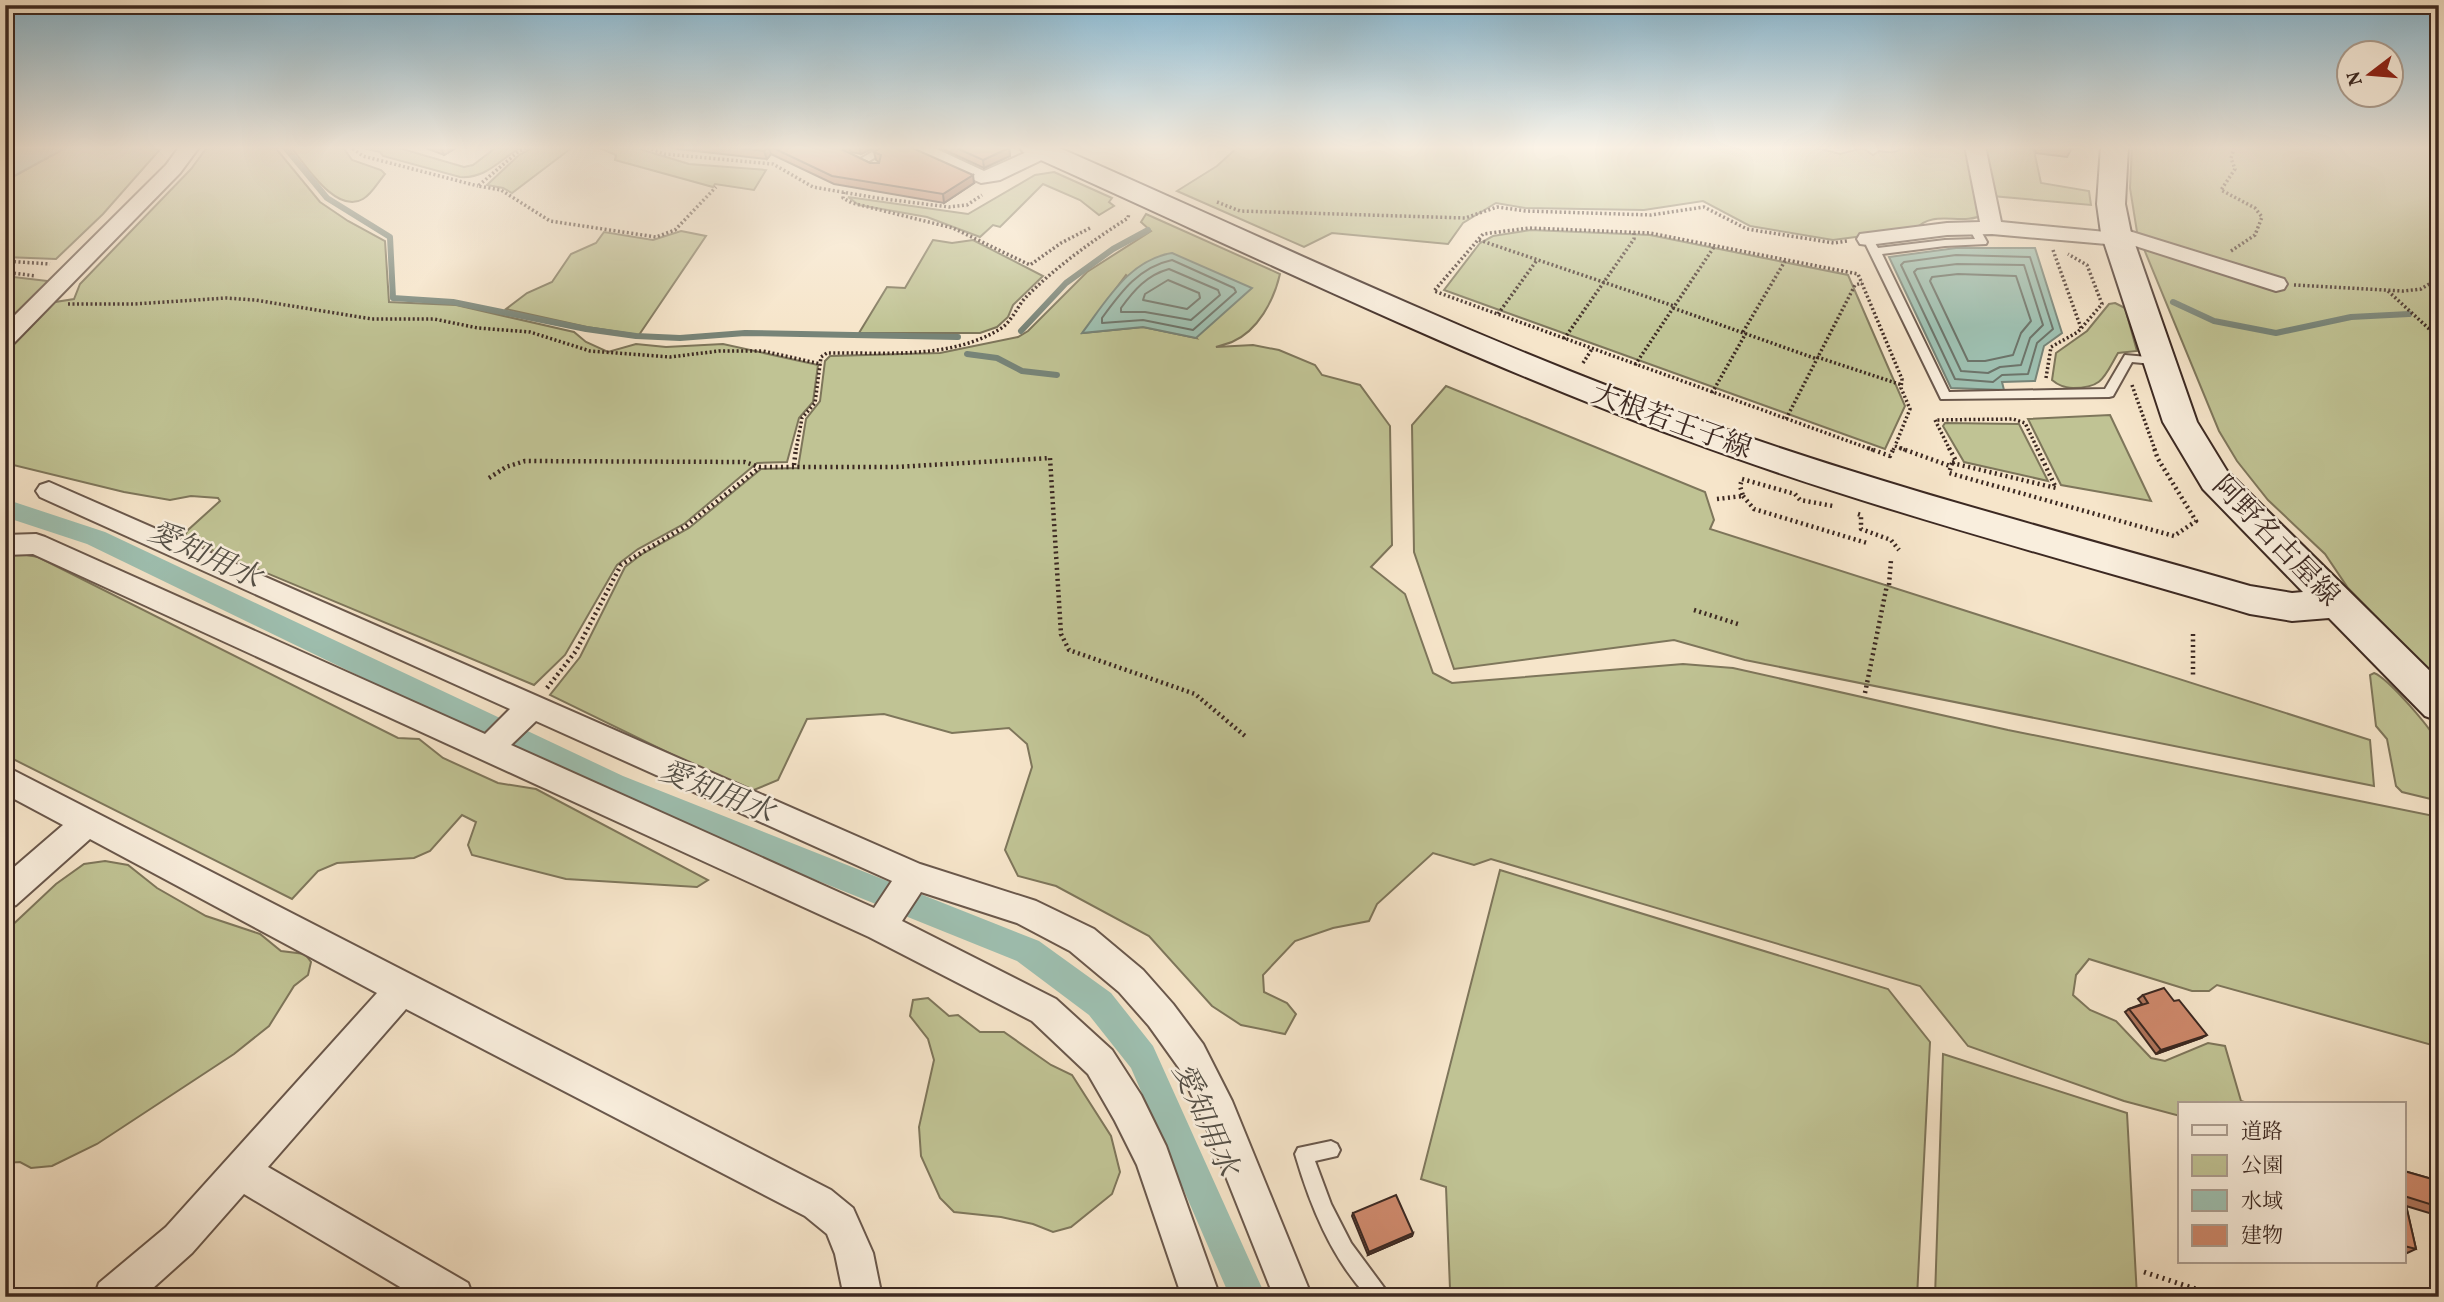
<svg xmlns="http://www.w3.org/2000/svg" width="2444" height="1302" viewBox="0 0 2444 1302" font-family="Vollkorn,'Noto Serif JP',serif">
  <style>
    .green { fill: #c0c394; stroke: #7e765b; stroke-width: 2; fill-rule: evenodd }
    .water { fill: #9ec0b1; stroke: #778478; stroke-width: 2 }
    .lines { fill: none; stroke-linecap: round; stroke-linejoin: round }
    .shore { stroke: #6d746a; stroke-width: 2 }
    .stream { stroke: #778478; stroke-width: 6 }
    .canal { fill: #9ec0b1; fill-rule: evenodd }
    .lane-casing { stroke: #6a584c; stroke-width: 4 }
    .street-casing { stroke: #6a584c; stroke-width: 4 }
    .secondary-casing { stroke: #3c2922; stroke-width: 4 }
    .path-far2 { stroke: #3c2922; stroke-width: 3.5; stroke-dasharray: 2 2.5; stroke-linecap: butt }
    .path-far1 { stroke: #3c2922; stroke-width: 4.5; stroke-dasharray: 2 3.5; stroke-linecap: butt }
    .path { stroke: #3c2922; stroke-width: 5; stroke-dasharray: 2 4.5; stroke-linecap: butt }
    .lane { fill: #f9eedd; fill-rule: evenodd }
    .street { fill: #f9eedd; fill-rule: evenodd }
    .secondary { fill: #f9eedd; fill-rule: evenodd }
    .wall { fill: #b0755c; stroke: #3c2922; stroke-width: 2 }
    .shaded-wall { fill: #905f4b; stroke: #3c2922; stroke-width: 2 }
    .building { fill: #cd886b; stroke: #3c2922; stroke-width: 2 }
    .labels { text-anchor: middle; stroke-width: 5; stroke-linejoin: round; paint-order: stroke }
    .street-label { font-size: 28px; fill: #3c2922; stroke: #f9eedd }
    .water-label { font-size: 30px; font-style: italic; fill: #544f46; stroke: #f9eedd }
  </style>
  <rect width="100%" height="100%" fill="#f6e5ca"/>
  <filter id="stains"><feTurbulence type="fractalNoise" baseFrequency=".00286" numOctaves="4"/><feColorMatrix values="0 0 0 0 .2 0 0 0 0 .09 0 0 0 0 .02 0 0 0 .5 -.17"/></filter>
  <radialGradient id="worn" r=".72"><stop offset=".6" stop-color="#630" stop-opacity="0"/><stop offset="1" stop-color="#630" stop-opacity=".3"/></radialGradient>
  <g class="green">
    <path d="M69 146H163L103 214 56 259 5 257V181Z"/>
    <path d="M208 146H274L320 202 348 221 385 241 389 302 456 305 574 332 586 342 608 352 636 344 666 347 723 344 818 365 813 402 799 418 787 462 757 463 684 524 638 549 617 565 565 655 534 685 183 538 188 530 220 501 218 498 191 496 170 500 124 492 5 463V350L49 303 74 299 80 284 191 169Z"/>
    <path d="M290 146H342L352 160 381 170 385 174C378 182 372 194 363 199 336 215 305 164 290 146Z"/>
    <path d="M356 146H392L464 167 473 165 498 146H523C501 158 487 179 460 177L383 156 380 152Z"/>
    <path d="M536 146H574L512 193 503 188 487 185 519 155Z"/>
    <path d="M595 146H630L689 164 766 170 754 190 715 184 713 187 615 160 616 155Z"/>
    <path d="M1239 146H1810L1840 154 1863 148 1873 155 1879 151C1899 154 1893 151 1910 146 1927 142 1951 146 1967 148L1983 215C1962 226 1932 209 1916 229L1833 240 1750 226 1703 201 1644 210 1525 208 1496 203 1463 223 1448 244 1332 233 1304 247 1177 191 1217 166Z"/>
    <path d="M1980 146H2033L2041 183 2089 191 2091 205 1992 196Z"/>
    <path d="M2132 146H2439V681L2348 588 2325 554 2268 500 2237 461 2219 431 2137 232 2130 188Z"/>
    <path d="M1054 172 1112 198 1109 202 1114 206 1099 215 1080 200 1043 184 1000 227 993 225 980 237 927 217 859 205 848 197 968 214 1035 175Z"/>
    <path d="M1146 214 1280 274C1274 300 1258 331 1232 342 1227 344 1221 345 1216 347L1253 345 1279 350 1315 365 1322 375 1360 385 1390 426 1392 545 1371 567 1405 594 1433 673 1452 683 1683 664 1733 668 2008 730 2439 817V1047L2217 985 2209 991H2192L2089 959 2076 975 2073 995 2090 1010 2116 1021 2151 1058 2165 1061 2208 1043 2225 1046 2241 1101 2251 1104H2180V1116L2124 1101 1968 1046 1920 986 1491 859 1474 865 1433 853 1377 904 1369 921 1333 928 1295 941 1263 975 1264 992 1287 1003 1296 1014 1285 1034 1241 1025 1212 1006 1149 936 1056 886 1018 876 1005 850 1032 767 1027 744 1009 728 952 733 884 714 807 719 778 780 749 792 550 695 580 657 625 567 642 554 689 528 761 469 798 468 806 419 820 401 825 361 830 356 940 353 1018 337 1028 331 1087 272 1151 231 1141 222ZM1126 275 1196 338 1143 327 1083 333Z"/>
    <path d="M1531 230 1650 235 1848 275 1905 406 1885 449 1444 290 1480 243 1493 236Z"/>
    <path d="M681 231 706 236 639 335 587 327 506 309 527 293 552 282 571 254 596 243 604 232 653 240Z"/>
    <path d="M933 240 952 243 973 240 1043 276 1013 305 1008 317 997 327 980 333H859L887 287 905 288Z"/>
    <path d="M5 276 56 282 5 333Z"/>
    <path d="M2115 303 2125 308 2137 351 2118 353C2104 377 2103 388 2073 388 2064 387 2059 386 2052 380L2056 353 2087 331 2109 304Z"/>
    <path d="M1446 386 1705 492 1714 520 1710 529 2370 740 2374 786 1745 660 1674 640 1454 669 1414 552 1412 425Z"/>
    <path d="M2110 415 2151 501 2061 485 2028 419Z"/>
    <path d="M1945 423 2019 424 2048 481 1964 462 1943 426Z"/>
    <path d="M5 551 38 557 398 738 419 739 443 758 498 783 536 789 708 880 697 887 566 879 472 855 468 845 476 822 462 815 430 851 414 858 337 863 318 871 292 899 5 755Z"/>
    <path d="M2374 673C2388 678 2435 732 2439 746 2443 759 2439 786 2439 801L2402 792 2396 786 2387 739 2376 726 2370 675Z"/>
    <path d="M105 861 128 865 157 888 206 916 260 934 281 951 305 954 311 962 308 975 294 986 269 1026 234 1054 97 1144 52 1166 31 1168 20 1162 5 1163V932L56 884 84 864Z"/>
    <path d="M1500 870 1888 989 1930 1042 1917 1297H1454L1450 1289 1446 1187 1421 1179Z"/>
    <path d="M928 998 949 1016 958 1015 980 1032H1004L1051 1065 1072 1075 1111 1136 1120 1172 1112 1194 1071 1227 1053 1232 1033 1224 1001 1217 954 1212 940 1198 921 1156 919 1127 934 1060 928 1039 910 1016 913 1000Z"/>
    <path d="M1943 1054 2127 1113 2137 1297H1935Z"/>
  </g>
  <g class="water">
    <path d="M5 146H69L5 181Z"/>
    <path d="M1956 248H2035L2062 333 2044 346 2035 381 2002 382 2004 390 1951 388 1889 257Z"/>
    <path d="M1172 253 1252 288 1196 338 1143 327 1082 333C1107 300 1129 260 1172 253Z"/>
  </g>
  <g class="lines">
    <g class="shore">
      <path d="M1956 255 2030 257 2053 329 2037 343 2028 374 2002 375 1993 382 1955 379 1901 265 1904 262Z"/>
      <path d="M1172 260 1234 288 1236 292 1193 330 1143 320 1102 323V318C1121 292 1139 267 1172 260Z"/>
      <path d="M1957 264 2024 265 2043 325 2030 338 2021 365 2000 367 1988 373 1961 371 1914 272 1917 269Z"/>
      <path d="M1169 269 1218 290 1220 295 1191 320 1145 312H1121V308C1134 290 1147 275 1169 269Z"/>
      <path d="M1958 274 2016 276 2031 321 2021 333 2013 355 1985 361H1968L1930 281 1932 277Z"/>
      <path d="M1168 280 1199 293 1200 298 1187 309 1143 300 1145 294Z"/>
    </g>
    <g class="stream">
      <path d="M284 146 327 198 390 237 393 298 453 302 586 329 636 336 680 338 745 333 958 337"/>
      <path d="M2173 302 2214 321 2276 333 2351 317 2409 314"/>
      <path d="M1021 331 1066 283 1113 249 1148 230"/>
      <path d="M967 354 997 358 1022 371 1057 375"/>
    </g>
    <path class="canal" d="M5 499 105 532 623 776 1039 941 1111 993 1153 1046 1266 1297H1230L1131 1068 1089 1015 1017 961 603 794 87 544 5 517Z"/>
    <defs>
      <g id="lane">
        <path d="M882 146H894L866 163 857 161Z"/>
        <path d="M1974 225 1978 226 1987 242 1986 244 1945 246 1882 254 1949 392 2105 389 2125 355 2159 358 2163 359V365L2132 362 2113 396 2109 397 1941 399 1866 245 1867 243H1875L1878 248 1945 240 1975 239 1969 228Z"/>
        <path d="M1331 1141 1337 1144 1340 1150 1337 1156 1315 1161 1331 1204 1351 1243 1391 1297H1368C1331 1258 1310 1205 1295 1154L1298 1148Z"/>
      </g>
      <g id="street">
        <path d="M180 146H200L180 173 13 344 5 346V325L166 165Z"/>
        <path d="M904 146H930L984 171 1038 147H1052L1055 151 1052 155 1000 180 981 183 907 150Z"/>
        <path d="M1965 146H1985L2001 222 2106 232 2116 227 2284 279 2287 284 2284 289 2276 291 2126 243 2118 245 1992 234 1947 235 1868 245 1860 244 1857 239 1860 234 1868 233 1947 223 1980 222Z"/>
        <path d="M49 482 920 864 1036 901 1094 929 1143 970 1173 1004 1203 1044 1232 1101 1312 1297H1274L1205 1124 1179 1068 1149 1026 1119 992 1070 951 1017 923 921 892 902 921 1056 999 1112 1050 1141 1095 1166 1146 1220 1297H1182L1137 1165 1115 1121 1088 1074 1032 1021 869 937 33 554 5 555V535L36 534 45 537 485 734 510 709 40 497 36 491 40 485ZM536 721 892 881 874 908 511 745Z"/>
        <path d="M5 766 831 1190 853 1208 873 1253 882 1297H844L835 1254 827 1234 805 1216 406 1009 268 1167 468 1283 473 1297H417L244 1194 192 1253 143 1297H94L99 1283 166 1227 377 993 90 839 16 905 5 909V875L63 825 5 794Z"/>
      </g>
      <path id="secondary" d="M1019 146H1055C1272 241 1486 345 1710 424 1887 487 2069 534 2250 586L2292 593 2303 592 2203 489 2163 422 2101 233 2097 204 2101 146H2128L2125 204 2131 233 2197 422 2227 471 2439 680V721L2425 716 2329 618 2292 621 2250 614C2060 558 1868 508 1683 439 1458 356 1242 250 1023 152Z"/>
    </defs>
    <use href="#lane" class="lane-casing"/>
    <use href="#street" class="street-casing"/>
    <use href="#secondary" class="secondary-casing"/>
    <g class="path-far2">
      <path d="M349 146 363 156 478 186"/>
      <path d="M530 146 519 151 478 186 501 190 550 221 656 237 675 230 716 187"/>
      <path d="M643 146 665 154 773 164 813 187 877 198 949 207 967 205 982 195"/>
      <path d="M844 192 843 198 852 203 953 228 1030 265 1061 243 1090 228"/>
      <path d="M1217 202 1240 211 1465 218 1497 207 1526 211 1651 215 1704 207 1747 229 1834 243 1847 241"/>
      <path d="M1479 240 1674 306"/>
      <path d="M2053 250 2081 328"/>
      <path d="M2231 251 2255 235 2262 217 2255 208 2221 190 2235 169 2231 158 2235 146"/>
      <path d="M5 261 50 264"/>
      <path d="M5 272 36 276"/>
      <path d="M2294 285 2403 291 2421 289 2439 278"/>
      <path d="M2388 291 2439 338"/>
      <path d="M68 304H134L226 298 255 300 372 319H434L478 328 530 332 590 351 670 357 719 351H763L821 364"/>
      <path d="M1673 308 1817 359"/>
      <path d="M1498 314 1537 260"/>
      <path d="M1743 332 1785 261"/>
      <path d="M1564 339 1634 239V232"/>
      <path d="M1817 357 1902 385"/>
      <path d="M1583 363 1592 349"/>
      <path d="M1635 365 1714 247"/>
      <path d="M2046 378 2051 347 2078 332 2102 304 2087 265 2068 254"/>
      <path d="M2132 385 2155 450"/>
      <path d="M1712 393 1746 333"/>
      <path d="M1786 419 1855 285 1862 283"/>
      <path d="M1895 446 1905 450"/>
      <path d="M796 450 802 418 815 403 821 357 827 353C883 352 949 360 1000 329 1012 322 1017 306 1027 296 1057 266 1092 241 1128 218L1129 213"/>
      <path d="M1873 450 1434 291 1483 234 1529 228 1650 233 1858 274 1902 379 1901 388 1910 409 1895 446"/>
      <path d="M1893 450 1895 446"/>
      <path d="M1950 450 1935 420 2013 419 2025 423 2038 450"/>
    </g>
    <g class="path-far1">
      <path d="M1868 448 1890 456 1894 448"/>
      <path d="M1900 448 1950 466"/>
      <path d="M1949 448 1956 461 1952 463"/>
      <path d="M1952 463 2056 488 2037 448"/>
      <path d="M1952 463 1949 473 2174 536 2196 521 2158 459 2154 448"/>
      <path d="M794 465 796 448"/>
      <path d="M489 478 506 467 525 461 745 462 759 467H896L1050 458 1061 634 1069 650 1195 694 1245 736"/>
      <path d="M1743 496 1754 509 1867 543"/>
      <path d="M1717 499 1743 496 1740 486 1742 479 1795 494 1800 500 1833 506"/>
      <path d="M1858 514 1861 515V529L1891 540 1899 550"/>
      <path d="M1889 585 1891 560"/>
      <path d="M1694 610 1741 625"/>
      <path d="M2193 634V678"/>
      <path d="M547 688 576 651 621 565 686 526 759 468"/>
      <path d="M1865 693 1887 585"/>
    </g>
    <path class="path" d="M2144 1272 2220 1297"/>
    <use href="#lane" class="lane"/>
    <use href="#street" class="street"/>
    <use href="#secondary" class="secondary"/>
  </g>
  <g class="wall">
    <path d="M421 146H459L444 155Z"/>
    <path d="M668 146H877L861 154 851 152 849 153 870 163H879V162L876 160 874 152 974 183 944 203 834 184 771 154 767 159 678 149Z"/>
    <path d="M936 146H1003L1009 148 1010 156 984 168Z"/>
    <path d="M2034 146H2071L2072 148 2067 157 2036 153Z"/>
    <path d="M2143 995 2201 1038 2156 1054 2125 1012 2129 1009 2142 1004 2138 999Z"/>
    <path d="M2404 1171 2439 1181V1216L2406 1206 2416 1249 2405 1254 2404 1253Z"/>
    <path d="M1353 1213 1413 1233 1412 1236 1368 1255 1352 1216Z"/>
  </g>
  <g class="shaded-wall">
    <path d="M440 146H459L444 155Z"/>
    <path d="M768 146 771 154 767 159 764 151Z"/>
    <path d="M846 146H849L851 152 845 158 843 150Z"/>
    <path d="M859 146H877L861 154Z"/>
    <path d="M1009 148 1010 156 984 168 983 160Z"/>
    <path d="M973 175 974 183 944 203 943 194Z"/>
    <path d="M5 796 11 801 5 806Z"/>
    <path d="M2207 1035 2201 1038 2156 1054 2161 1050Z"/>
    <path d="M1413 1233 1412 1236 1368 1255 1369 1252Z"/>
  </g>
  <g class="building">
    <path d="M718 146H768L764 151Z"/>
    <path d="M769 146H846L843 150 870 163H879L881 155 874 152 883 146H908L973 175 943 194 832 176Z"/>
    <path d="M952 146H1003L1009 148 983 160Z"/>
    <path d="M2052 146H2071L2072 148Z"/>
    <path d="M2164 988 2174 1001 2179 1000 2207 1035 2161 1050 2129 1009 2148 1003 2143 995Z"/>
    <path d="M2404 1171 2439 1181V1207L2404 1196 2416 1249 2404 1246Z"/>
    <path d="M1396 1195 1413 1233 1369 1252 1353 1213Z"/>
  </g>
  <linearGradient id="sky" x2="0" y2="1"><stop stop-color="#8ab9d2"/><stop offset="0.45" stop-color="#fbf3e7"/><stop offset="1" stop-color="#fbf3e7" stop-opacity="0"/></linearGradient>
  <rect width="2444" height="328" fill="url(#sky)"/>
  <g class="labels">
    <g class="street-label">
      <text transform="translate(1672 420) rotate(20)" y="10">大根若王子線</text>
      <text transform="translate(2277 540) rotate(46)" y="10">阿野名古屋線</text>
    </g>
    <g class="water-label">
      <text transform="translate(205 554) rotate(25)" y="10">愛知用水</text>
      <text transform="translate(717 791) rotate(22)" y="10">愛知用水</text>
      <text transform="translate(1206 1119) rotate(66)" y="10">愛知用水</text>
    </g>
  </g>
  <rect width="2444" height="1302" fill="none" stroke="#f6e5ca" stroke-width="28"/>
  <rect x="7" y="7" width="2430" height="1288" fill="none" stroke="#3c2922" stroke-width="3.5"/>
  <rect x="14" y="14" width="2416" height="1274" fill="none" stroke="#3c2922" stroke-width="2"/>
  <rect x="2178" y="1102" width="228" height="161" fill="#f9eedd" stroke="#ad9f92" stroke-width="2"/>
  <rect x="2192" y="1125" width="35" height="10" fill="#f9eedd" stroke="#ad9f92" stroke-width="2"/>
  <text x="2241" y="1138" font-size="21" fill="#3c2922">道路</text>
  <rect x="2192" y="1155" width="35" height="21" fill="#c0c394" stroke="#ad9f92" stroke-width="2"/>
  <text x="2241" y="1172" font-size="21" fill="#3c2922">公園</text>
  <rect x="2192" y="1190" width="35" height="21" fill="#9ec0b1" stroke="#ad9f92" stroke-width="2"/>
  <text x="2241" y="1208" font-size="21" fill="#3c2922">水域</text>
  <rect x="2192" y="1225" width="35" height="21" fill="#cd886b" stroke="#ad9f92" stroke-width="2"/>
  <text x="2241" y="1242" font-size="21" fill="#3c2922">建物</text>
  <g transform="translate(2370 74) rotate(254)"><circle r="33" fill="#f9eedd" stroke="#ad9f92" stroke-width="2"/>
  <path d="M0-5L12 26L0 18L-12 26Z" fill="#8f2418"/>
  <text y="-10" font-size="19" font-weight="bold" text-anchor="middle" fill="#3c2922">N</text>
  </g>
  <rect width="100%" height="100%" filter="url(#stains)"/>
  <rect width="100%" height="100%" fill="url(#worn)"/>
</svg>
